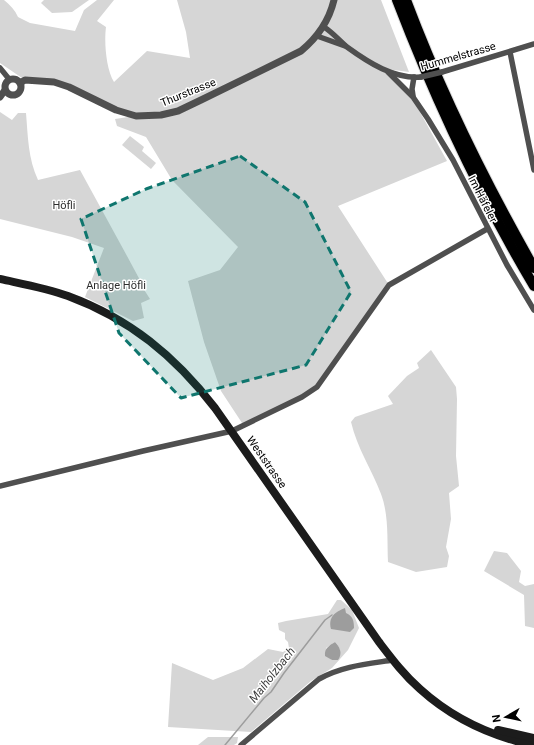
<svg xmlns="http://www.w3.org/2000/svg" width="534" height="745" viewBox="0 0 534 745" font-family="Roboto,sans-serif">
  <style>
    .green { fill: #d6d6d6; fill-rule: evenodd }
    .water { fill: #9d9d9d }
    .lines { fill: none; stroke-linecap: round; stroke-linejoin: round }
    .stream { stroke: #9d9d9d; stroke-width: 1.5 }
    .motorway-casing { stroke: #dbdbdb; stroke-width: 12 }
    .minor { stroke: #4f4f4f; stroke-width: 5.5 }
    .tertiary { stroke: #4f4f4f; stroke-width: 7 }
    .secondary { stroke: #1c1c1c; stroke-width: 8 }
    .motorway { stroke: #000; stroke-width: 10 }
    .minor-bridge { stroke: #4f4f4f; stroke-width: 5.5 }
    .marked { fill: #0f766e; fill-opacity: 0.2; stroke: #0f766e; stroke-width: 3; stroke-dasharray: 8 5; stroke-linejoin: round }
    .labels { text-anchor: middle; stroke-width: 3; stroke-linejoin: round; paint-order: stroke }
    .street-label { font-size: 11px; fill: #000; stroke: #fff }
    .park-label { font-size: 11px; fill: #2d2d2d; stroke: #fff }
    .water-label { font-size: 12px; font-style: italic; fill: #3e3e3e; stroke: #fff }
  </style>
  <rect width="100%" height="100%" fill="#fff"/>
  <g class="green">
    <path d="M0 0H4C10 5 15 10 18 17L30 23 75 31 84 10 97 0H114L97 21 106 27C104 42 106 69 114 82L147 51 190 58 186 32 177 0H381L409 72 394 70 391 78 415 103 447 161 338 206 389 285 317 387 244 426 221 391 204 342 188 281 220 270 238 247 172 180 146 137 117 126 115 119 135 116 69 87 25 80 0 63Z"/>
    <path d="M44 0H89L72 12 52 13 41 3Z"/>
    <path d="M0 112 12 120 18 113H26C28 137 28 158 38 180L80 170 127 256 121 254 127 256 141 282V285L150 299 141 303 144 318 133 321 85 297 104 248 72 237 0 219Z"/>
    <path d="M130 136 144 147 142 151 156 163 151 169 122 145Z"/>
    <path d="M431 350 456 387 457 399 456 456 459 486 449 493 451 519 446 547 449 556 447 567 416 572 388 562C387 540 389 515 381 494 372 470 357 448 351 422L355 417 393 404 388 396 407 376 419 368 417 363Z"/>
    <path d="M494 551 507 553 521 571 519 582 525 586 534 584V628L525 626 524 595 484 571Z"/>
    <path d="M337 600H341L352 610 359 628 348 650 332 668 311 681 251 732 168 727 172 663 213 680 243 668 268 649 283 652 289 648 288 642 285 639V633L279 630 278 623 286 621 328 614ZM335 642C339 646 341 650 340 657L332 660 329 657 326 648Z"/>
    <path d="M208 737H238L237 743 234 745H198Z"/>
  </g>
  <g class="water">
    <path d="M345 608 346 613C353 616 354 621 354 628L350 632 331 629C328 617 335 612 345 608Z"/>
    <path d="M335 642C340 647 343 654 338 660H332L325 656C324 648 330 645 335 642Z"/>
  </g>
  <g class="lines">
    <path class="stream" d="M225 745 264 698 271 692 284 673 325 620 332 615"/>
    <defs>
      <g id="motorway">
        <path d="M397 0C435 99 480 195 534 286"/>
        <path d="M406 0C441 93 485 182 534 268"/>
      </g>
    </defs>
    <use href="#motorway" class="motorway-casing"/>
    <g class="minor">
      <path d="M324 27C332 32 339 40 347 47 369 63 394 79 421 77"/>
      <path d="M317 36 345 46"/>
      <path d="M510 52 534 170"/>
      <path d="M0 68 9 79"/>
      <path d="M388 72 413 97 428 119 453 160 507 265 534 310"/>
      <path d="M442 72 534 44"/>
      <path d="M413 96 412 89 414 77"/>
      <path d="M0 486 143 451 232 431 302 397 317 387 389 285 487 229"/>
      <path d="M241 745 319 679C342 666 367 664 393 660"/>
    </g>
    <g class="tertiary">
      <circle cx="13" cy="87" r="8"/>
      <path d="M20 83 25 80 54 82 69 87 116 110 136 116 161 115 178 111 201 100 301 51C318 37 329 21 334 0"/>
      <path d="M0 97 5 90"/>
    </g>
    <g class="secondary">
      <path d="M0 279C23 284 46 288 68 296 130 319 175 356 215 408L379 642C392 659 404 675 420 689 451 717 491 736 532 745"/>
      <path d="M498 730 534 738"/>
    </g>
    <use href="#motorway" class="motorway"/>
    <path class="minor-bridge" d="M421 77 442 72"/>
  </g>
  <path class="marked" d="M240 156 305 202 351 292 306 365 181 398 119 333 81 219 146 189Z"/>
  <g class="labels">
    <g class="street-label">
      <text transform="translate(458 56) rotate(-16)" y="4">Hummelstrasse</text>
      <text transform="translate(188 92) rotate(-22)" y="4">Thurstrasse</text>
      <text transform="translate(483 199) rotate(63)" y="4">Im Häfeler</text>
      <text transform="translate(267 462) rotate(55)" y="4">Weststrasse</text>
    </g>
    <g class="park-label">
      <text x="64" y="209">Höfli</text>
      <text x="116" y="289">Anlage Höfli</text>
    </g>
    <g class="water-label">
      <text transform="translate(272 675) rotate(-52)" y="4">Maiholzbach</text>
    </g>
  </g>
  <g transform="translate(506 717) rotate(261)" stroke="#ffffff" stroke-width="3" paint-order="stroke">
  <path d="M0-3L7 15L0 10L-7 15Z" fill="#000000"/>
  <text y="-6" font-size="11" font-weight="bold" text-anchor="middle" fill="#000000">N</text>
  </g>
</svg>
